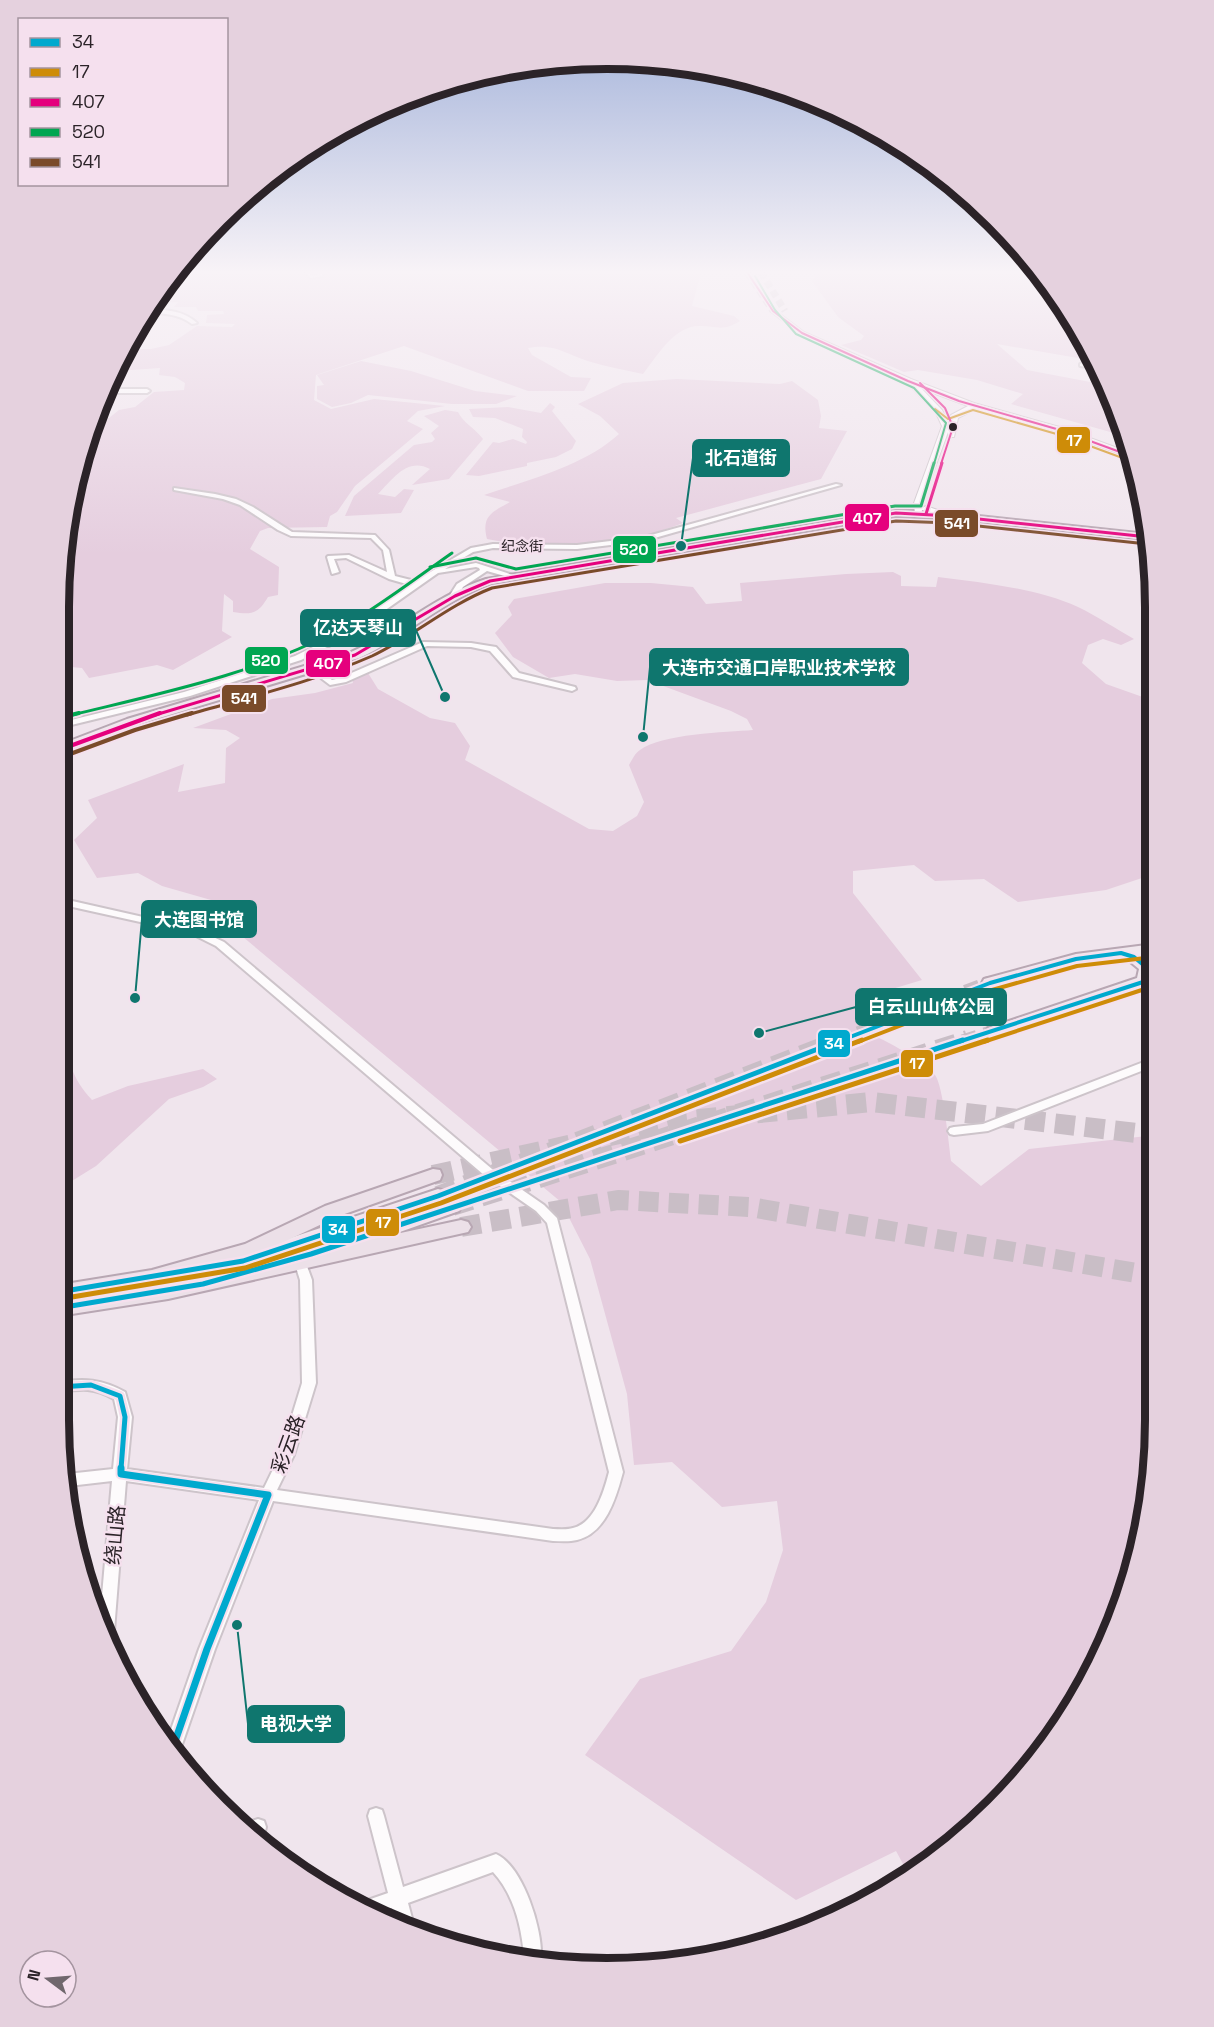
<svg xmlns="http://www.w3.org/2000/svg" width="1214" height="2027" viewBox="0 0 1214 2027" font-family="'Space Grotesk','Noto Sans SC',sans-serif">
  <style>
    .green { fill: #e5cdde }
    .lines { fill: none; stroke-linecap: round; stroke-linejoin: round }
    .secondary-tunnel { stroke: #c9bec6; stroke-width: 7; stroke-dasharray: 7 4; stroke-linecap: butt }
    .primary-tunnel-far1 { stroke: #c9bec6; stroke-width: 15; stroke-dasharray: 15 8; stroke-linecap: butt }
    .primary-tunnel { stroke: #c9bec6; stroke-width: 20; stroke-dasharray: 20 10; stroke-linecap: butt }
    .trunk-tunnel { stroke: #c9bec6; stroke-width: 20; stroke-dasharray: 20 10; stroke-linecap: butt }
    .minor-casing { stroke: #cdc4ca; stroke-width: 4 }
    .secondary-casing { stroke: #cdc4ca; stroke-width: 2 }
    .primary-casing { stroke: #b8a7b3; stroke-width: 4 }
    .trunk-casing { stroke: #b8a7b3; stroke-width: 4 }
    .minor { fill: #fdfbfc; fill-rule: evenodd }
    .secondary { fill: #fdfbfc; fill-rule: evenodd }
    .primary { fill: #f0e7ed; fill-rule: evenodd }
    .trunk { fill: #ece0e8; fill-rule: evenodd }
    .bus-1-far2-casing { stroke: #f5e0ee; stroke-width: 8 }
    .bus-1-far1-casing { stroke: #f5e0ee; stroke-width: 10 }
    .bus-1-casing { stroke: #f5e0ee; stroke-width: 11 }
    .bus-2-far2-casing { stroke: #f5e0ee; stroke-width: 4.5 }
    .bus-2-far1-casing { stroke: #f5e0ee; stroke-width: 8 }
    .bus-2-casing { stroke: #f5e0ee; stroke-width: 10 }
    .bus-3-far2-casing { stroke: #f5e0ee; stroke-width: 4.5 }
    .bus-3-far1-casing { stroke: #f5e0ee; stroke-width: 6 }
    .bus-3-casing { stroke: #f5e0ee; stroke-width: 8 }
    .bus-4-far2-casing { stroke: #f5e0ee; stroke-width: 4.5 }
    .bus-4-far1-casing { stroke: #f5e0ee; stroke-width: 6 }
    .bus-4-casing { stroke: #f5e0ee; stroke-width: 8 }
    .bus-5-far1-casing { stroke: #f5e0ee; stroke-width: 6 }
    .bus-5-casing { stroke: #f5e0ee; stroke-width: 8 }
    .bus-1-far2 { stroke: #00a9ce; stroke-width: 4 }
    .bus-1-far1 { stroke: #00a9ce; stroke-width: 5 }
    .bus-1 { stroke: #00a9ce; stroke-width: 7 }
    .bus-2-far2 { stroke: #ce8c08; stroke-width: 2 }
    .bus-2-far1 { stroke: #ce8c08; stroke-width: 4 }
    .bus-2 { stroke: #ce8c08; stroke-width: 5 }
    .bus-3-far2 { stroke: #e5007d; stroke-width: 2 }
    .bus-3-far1 { stroke: #e5007d; stroke-width: 3 }
    .bus-3 { stroke: #e5007d; stroke-width: 4 }
    .bus-4-far2 { stroke: #00a651; stroke-width: 2 }
    .bus-4-far1 { stroke: #00a651; stroke-width: 3 }
    .bus-4 { stroke: #00a651; stroke-width: 4 }
    .bus-5-far1 { stroke: #7a4b2a; stroke-width: 3 }
    .bus-5 { stroke: #7a4b2a; stroke-width: 4 }
    .bus-dot { fill: #2b2328; stroke: #f5e0ee; stroke-width: 2 }
    .labels { text-anchor: middle; stroke-width: 5; stroke-linejoin: round; paint-order: stroke }
    .far-street-label { font-size: 14px; fill: #2b2328; stroke: #f5e0ee }
    .near-street-label { font-size: 20px; fill: #2b2328; stroke: #f5e0ee }
    .rim { fill: none; stroke: #2b2328; stroke-width: 8 }
    .leader { fill: none; stroke: #0f766e; stroke-width: 2 }
    .callout-dot { fill: #0f766e; stroke: #f5e0ee; stroke-width: 2 }
    .callout { fill: #0f766e; stroke: #0f766e; stroke-width: 2 }
    .callout-label { font-size: 18px; text-anchor: middle; font-weight: bold; fill: #fff }
    .line-badge { stroke: #f5e0ee; stroke-width: 2 }
    .badge-label { font-size: 16px; text-anchor: middle; font-weight: bold; fill: #fff }
  </style>
  <rect width="100%" height="100%" fill="#f0e5ed"/>
  <g class="green">
    <path d="M176 272H705L701 273 692 306 734 316 740 321C722 332 718 326 699 326 674 326 657 356 643 374 626 370 608 367 591 362 566 355 556 343 528 348L532 355 571 377 591 378 584 391H528L404 346 316 375 314 400 331 409 374 399 445 406 418 411 407 421 423 429 355 486 337 512 330 516 327 527 268 528 260 531 250 549 279 567 278 595 268 597C258 614 252 615 233 612V601L224 594 222 631 232 637 173 670 157 665 89 678 82 668 60 666V571L88 430 91 423 109 418 119 410 135 407 154 392 184 390 185 383 175 377 159 375 160 368 117 371 128 349H151L169 345 197 326 232 327 235 324 206 323 207 315 224 314 223 311H198L196 307H174L178 302 150 304Z"/>
    <path d="M818 272H1038L1082 333 1095 361 997 344 1027 370 1106 385 1128 437 1011 404 1023 394 977 380 918 370 904 372 841 345 861 340 864 336 838 317 812 281Z"/>
    <path d="M361 361 411 371 475 391 517 396 496 404H452L368 395 351 403 332 407 317 399V386L324 385 317 375Z"/>
    <path d="M677 379 780 384 792 381 818 400 821 416 819 428 847 431 821 479 676 518 683 523C669 528 654 534 639 537 597 546 529 548 487 539 481 516 492 512 510 502L484 495C528 480 584 466 619 434L600 416 578 404 623 383Z"/>
    <path d="M550 403 555 407 552 411 576 441 572 449 556 457 527 463V466L479 476 466 475 493 442 499 443 513 439 526 444 527 442 522 437 523 429 495 418 473 417 469 409 508 407 541 413Z"/>
    <path d="M445 410 458 412C463 423 475 428 483 439L449 479 412 485 430 469C407 457 393 479 378 494L395 497 404 489 414 490 401 513 345 516 354 496 414 445 432 442 435 439 431 433 439 426 424 416Z"/>
    <path d="M893 572 901 576V586L936 587 938 577C984 583 1036 588 1078 607 1097 616 1116 629 1134 639L1121 645 1103 639 1088 645 1082 663 1106 684 1154 701V874L1106 890 1018 902 984 879 935 881 914 865 853 871V893L922 980 859 999 877 1037C892 1044 925 1062 935 1075 943 1085 949 1145 951 1161L981 1186 1029 1149 1147 1136 1154 1130V1456L1126 1597 1063 1725 941 1855 908 1873 896 1851 796 1900 585 1755 640 1679 731 1651 766 1602 783 1550 777 1501 722 1507 672 1462 634 1465 627 1394 590 1259 561 1202 219 917 211 900 162 886 138 873 97 878 74 840 97 818 88 800 184 764 178 792 225 783 226 748 240 738 226 730 193 728 272 699 315 693 353 683 352 679 368 673 378 689 430 718 455 723 470 746 465 760 589 829 613 831 637 816 644 802 629 765C632 760 635 753 640 750 660 734 727 732 753 730L747 719 731 711 647 680 617 681 575 674 549 678 513 657 495 633 512 615 508 607 514 599 605 583H651L693 587 706 604 742 601 740 583 846 574Z"/>
    <path d="M66 1033C69 1063 71 1077 92 1100L128 1086 203 1069 217 1079 203 1087 169 1099 96 1166 59 1189V1035Z"/>
  </g>
  <g class="lines">
    <g class="secondary-tunnel">
      <path d="M747 272 773 311"/>
      <path d="M761 272 785 311"/>
    </g>
    <g class="primary-tunnel-far1">
      <path d="M837 1042 990 983"/>
      <path d="M963 1042 994 1032"/>
    </g>
    <g class="primary-tunnel">
      <path d="M438 1196 841 1040"/>
      <path d="M452 1206 968 1040"/>
    </g>
    <g class="trunk-tunnel">
      <path d="M433 1175 678 1121 872 1102 1154 1135"/>
      <path d="M461 1227 618 1200 750 1207 1154 1276"/>
    </g>
    <defs>
      <g id="minor">
        <path d="M305 272H309L311 275H318V272H322L323 276 310 278Z"/>
        <path d="M147 309C166 310 183 310 197 323L192 324C178 313 163 314 146 312Z"/>
        <path d="M1082 363 1097 366 1099 369 1080 366V364Z"/>
        <path d="M108 389H147L150 391 147 393H106Z"/>
        <path d="M836 484 841 485 644 541 577 549 493 548 473 552 445 569 476 563 519 577 515 579 487 571 463 587 457 597H454L450 595 457 584 480 570 479 568 476 567 438 573 347 637 301 660 190 696 59 728V723L184 692 295 656 341 633 410 585 389 579 346 558 334 559 339 572 332 574 327 557 328 556 349 555 387 572 383 550 371 538 291 536 278 530 240 505 223 499 174 490V488L215 494 236 499 253 507 292 532 375 535 389 550 395 576 415 581 471 548 493 544 577 545 644 537Z"/>
        <path d="M423 642 471 643 496 647 519 673 575 687 576 689 572 691 513 677 490 651 471 647 427 646 346 682 330 685 309 669 310 667H316L332 680 340 678Z"/>
        <path d="M59 898 196 929 224 942 492 1169 544 1205 557 1218 623 1472C616 1498 606 1533 577 1540 569 1542 561 1541 553 1541L273 1501 215 1649 177 1759 166 1744 199 1649 259 1500 126 1481 114 1631 109 1637 100 1619 112 1481 69 1486 67 1474 113 1469 118 1417 114 1399C94 1387 81 1389 59 1392V1382C84 1378 102 1379 125 1392L132 1417 127 1469 264 1488 280 1455 302 1383 300 1280 294 1261 296 1258 300 1256 304 1258 312 1280 316 1383 294 1455 277 1490 553 1529C559 1529 567 1530 573 1528 595 1523 604 1491 609 1472L547 1223 536 1211 484 1175 216 946 190 933 59 904Z"/>
        <path d="M1154 1058V1066L988 1131 954 1135 950 1134 948 1131 950 1128 954 1127 983 1124Z"/>
        <path d="M376 1808 382 1810 384 1816 403 1887 496 1854C523 1866 543 1930 541 1958L524 1955C521 1925 514 1895 493 1872L408 1903 414 1926 412 1930 395 1920 392 1908 380 1912 364 1904 365 1901 388 1893 368 1816 370 1810Z"/>
        <path d="M258 1819 264 1821 266 1827 262 1844 249 1831 252 1821Z"/>
      </g>
      <path id="secondary" d="M771 310H775L804 332 911 379 974 403 1063 428 1131 453 1132 458 1057 432 975 409 958 418 954 437H948V432L922 503V508L926 506 955 516 951 519 922 510 921 515H915L914 503 942 426 936 413 913 389V386L800 334 771 312ZM922 389 968 406 951 415 949 424 942 410Z"/>
      <g id="primary">
        <path d="M896 510 951 513 1147 534 1148 540 951 519 896 516 492 584C443 600 406 637 359 658L136 725 59 754V745L127 719 351 652C398 631 436 595 486 579Z"/>
        <path d="M1154 944V954L1142 955 1154 967V983L1000 1036H988L986 1032 988 1028 1137 978 1139 969 1128 960 1121 958 1077 964 990 988 982 983 984 979 1076 954Z"/>
        <path d="M438 1189 445 1191 447 1196 445 1201 243 1268 195 1276 188 1274 185 1269 188 1264 242 1254Z"/>
        <path d="M452 1199 459 1201 461 1206 459 1211 369 1243 305 1262 298 1260 295 1255 298 1250Z"/>
      </g>
      <g id="trunk">
        <path d="M433 1169 440 1170 442 1175 440 1180 339 1216 258 1254 152 1284 59 1299V1285L152 1270 245 1244 325 1206Z"/>
        <path d="M461 1220 468 1222 471 1227 468 1232 168 1299 59 1316V1300L168 1283Z"/>
      </g>
    </defs>
    <use href="#minor" class="minor-casing"/>
    <use href="#secondary" class="secondary-casing"/>
    <use href="#primary" class="primary-casing"/>
    <use href="#trunk" class="trunk-casing"/>
    <use href="#minor" class="minor"/>
    <use href="#secondary" class="secondary"/>
    <use href="#primary" class="primary"/>
    <use href="#trunk" class="trunk"/>
    <defs>
      <path id="bus-1-far2" d="M837 1042 990 983 1076 959 1121 953 1134 957 1147 968 1143 982 958 1042"/>
      <g id="bus-1-far1">
        <path d="M59 1292 243 1261 438 1196 841 1040"/>
        <path d="M59 1308 203 1284 311 1254 963 1040"/>
        <path d="M59 1387 91 1385 120 1396 125 1417 121 1469"/>
      </g>
      <path id="bus-1" d="M121 1468V1474L268 1495 207 1649 171 1753"/>
      <path id="bus-2-far2" d="M935 409 948 419 973 410 1060 435 1128 460"/>
      <g id="bus-2-far1">
        <path d="M858 1042 992 990 1077 966 1154 957"/>
        <path d="M983 1042 1154 986"/>
      </g>
      <g id="bus-2">
        <path d="M680 1141 988 1040"/>
        <path d="M60 1299 245 1268 441 1203 862 1040"/>
      </g>
      <g id="bus-3-far2">
        <path d="M747 272 773 311 802 333 908 381 959 401 1060 430 1131 456"/>
        <path d="M920 383 945 408 953 427 941 464"/>
      </g>
      <g id="bus-3-far1">
        <path d="M926 514 942 463"/>
        <path d="M155 715 355 655 455 596 490 581 896 513 951 516 1148 537"/>
      </g>
      <path id="bus-3" d="M59 750 160 713"/>
      <path id="bus-4-far2" d="M755 276 775 310 796 334 914 388 946 423 934 464"/>
      <g id="bus-4-far1">
        <path d="M430 567 476 558 516 569 895 506H921L934 463"/>
        <path d="M72 715C162 693 256 674 338 630 376 609 416 578 452 553"/>
      </g>
      <path id="bus-4" d="M59 718 79 713"/>
      <path id="bus-5-far1" d="M187 715C249 697 313 682 372 656 414 636 448 605 492 588L896 521 950 523 1147 544"/>
      <path id="bus-5" d="M62 757 135 730 192 713"/>
    </defs>
    <use href="#bus-1-far2" class="bus-1-far2-casing"/>
    <use href="#bus-1-far1" class="bus-1-far1-casing"/>
    <use href="#bus-1" class="bus-1-casing"/>
    <use href="#bus-2-far2" class="bus-2-far2-casing"/>
    <use href="#bus-2-far1" class="bus-2-far1-casing"/>
    <use href="#bus-2" class="bus-2-casing"/>
    <use href="#bus-3-far2" class="bus-3-far2-casing"/>
    <use href="#bus-3-far1" class="bus-3-far1-casing"/>
    <use href="#bus-3" class="bus-3-casing"/>
    <use href="#bus-4-far2" class="bus-4-far2-casing"/>
    <use href="#bus-4-far1" class="bus-4-far1-casing"/>
    <use href="#bus-4" class="bus-4-casing"/>
    <use href="#bus-5-far1" class="bus-5-far1-casing"/>
    <use href="#bus-5" class="bus-5-casing"/>
    <use href="#bus-1-far2" class="bus-1-far2"/>
    <use href="#bus-1-far1" class="bus-1-far1"/>
    <use href="#bus-1" class="bus-1"/>
    <use href="#bus-2-far2" class="bus-2-far2"/>
    <use href="#bus-2-far1" class="bus-2-far1"/>
    <use href="#bus-2" class="bus-2"/>
    <use href="#bus-3-far2" class="bus-3-far2"/>
    <use href="#bus-3-far1" class="bus-3-far1"/>
    <use href="#bus-3" class="bus-3"/>
    <use href="#bus-4-far2" class="bus-4-far2"/>
    <use href="#bus-4-far1" class="bus-4-far1"/>
    <use href="#bus-4" class="bus-4"/>
    <use href="#bus-5-far1" class="bus-5-far1"/>
    <use href="#bus-5" class="bus-5"/>
  </g>
  <linearGradient id="sky" x2="0" y2="1"><stop stop-color="#9daed8"/><stop offset="0.49" stop-color="#f8f3f7"/><stop offset="1" stop-color="#f8f3f7" stop-opacity="0"/></linearGradient>
  <rect width="1214" height="555" fill="url(#sky)"/>
  <circle class="bus-dot" cx="953" cy="427" r="5"/>
  <g class="labels">
    <g class="far-street-label">
      <text transform="translate(522 546) rotate(1)" y="5">纪念街</text>
    </g>
    <g class="near-street-label">
      <text transform="translate(288 1444) rotate(-70)" y="7">彩云路</text>
      <text transform="translate(115 1535) rotate(-85)" y="7">绕山路</text>
    </g>
  </g>
  <path d="M0 0H1214V2027H0ZM607 69H607A538 538 0 0 1 1145 607V1420A538 538 0 0 1 607 1958H607A538 538 0 0 1 69 1420V607A538 538 0 0 1 607 69Z" fill="#e5d1de" fill-rule="evenodd"/>
  <path class="rim" d="M607 69H607A538 538 0 0 1 1145 607V1420A538 538 0 0 1 607 1958H607A538 538 0 0 1 69 1420V607A538 538 0 0 1 607 69Z"/>
  <path class="leader" d="M681 546L693 458M445 697L415 628M643 737L650 667M135 998L142 919M759 1033L856 1007M237 1625L248 1724"/>
  <g class="callout-dot">
    <circle cx="681" cy="546" r="6"/>
    <circle cx="445" cy="697" r="6"/>
    <circle cx="643" cy="737" r="6"/>
    <circle cx="135" cy="998" r="6"/>
    <circle cx="759" cy="1033" r="6"/>
    <circle cx="237" cy="1625" r="6"/>
  </g>
  <g class="callout">
    <rect x="693" y="440" width="96" height="36" rx="6"/>
    <rect x="301" y="610" width="114" height="36" rx="6"/>
    <rect x="650" y="649" width="258" height="36" rx="6"/>
    <rect x="142" y="901" width="114" height="36" rx="6"/>
    <rect x="856" y="989" width="150" height="36" rx="6"/>
    <rect x="248" y="1706" width="96" height="36" rx="6"/>
  </g>
  <g class="callout-label">
    <text x="741" y="464">北石道街</text>
    <text x="358" y="634">亿达天琴山</text>
    <text x="779" y="674">大连市交通口岸职业技术学校</text>
    <text x="199" y="926">大连图书馆</text>
    <text x="931" y="1013">白云山山体公园</text>
    <text x="296" y="1730">电视大学</text>
  </g>
  <g class="line-badge">
    <rect x="1056" y="426" width="35" height="28" rx="6" fill="#ce8c08"/>
    <rect x="844" y="503" width="46" height="29" rx="6" fill="#e5007d"/>
    <rect x="934" y="509" width="45" height="29" rx="6" fill="#7a4b2a"/>
    <rect x="612" y="535" width="45" height="29" rx="6" fill="#00a651"/>
    <rect x="244" y="646" width="45" height="29" rx="6" fill="#00a651"/>
    <rect x="305" y="649" width="46" height="29" rx="6" fill="#e5007d"/>
    <rect x="221" y="684" width="46" height="29" rx="6" fill="#7a4b2a"/>
    <rect x="817" y="1029" width="34" height="29" rx="6" fill="#00a9ce"/>
    <rect x="900" y="1049" width="34" height="29" rx="6" fill="#ce8c08"/>
    <rect x="365" y="1208" width="35" height="29" rx="6" fill="#ce8c08"/>
    <rect x="321" y="1215" width="35" height="29" rx="6" fill="#00a9ce"/>
  </g>
  <g class="badge-label">
    <text x="1074" y="446">17</text>
    <text x="867" y="524">407</text>
    <text x="957" y="529">541</text>
    <text x="634" y="555">520</text>
    <text x="266" y="666">520</text>
    <text x="328" y="669">407</text>
    <text x="244" y="704">541</text>
    <text x="834" y="1049">34</text>
    <text x="917" y="1069">17</text>
    <text x="383" y="1228">17</text>
    <text x="338" y="1235">34</text>
  </g>
  <rect x="18" y="18" width="210" height="168" fill="#f5e0ee" stroke="#a4949f" stroke-width="1.5"/>
  <rect x="30" y="38" width="30" height="9" fill="#00a9ce" stroke="#a4949f" stroke-width="1.5"/>
  <text x="72" y="48" font-size="18" fill="#2b2328">34</text>
  <rect x="30" y="68" width="30" height="9" fill="#ce8c08" stroke="#a4949f" stroke-width="1.5"/>
  <text x="72" y="78" font-size="18" fill="#2b2328">17</text>
  <rect x="30" y="98" width="30" height="9" fill="#e5007d" stroke="#a4949f" stroke-width="1.5"/>
  <text x="72" y="108" font-size="18" fill="#2b2328">407</text>
  <rect x="30" y="128" width="30" height="9" fill="#00a651" stroke="#a4949f" stroke-width="1.5"/>
  <text x="72" y="138" font-size="18" fill="#2b2328">520</text>
  <rect x="30" y="158" width="30" height="9" fill="#7a4b2a" stroke="#a4949f" stroke-width="1.5"/>
  <text x="72" y="168" font-size="18" fill="#2b2328">541</text>
  <g transform="translate(48 1979) rotate(286)"><circle r="28" fill="#f5e0ee" stroke="#a4949f" stroke-width="1.5"/>
  <path d="M0-4.5L10 22L0 15L-10 22Z" fill="#70676d"/>
  <text y="-9" font-size="16" font-weight="bold" text-anchor="middle" fill="#2b2328">N</text>
  </g>
</svg>
